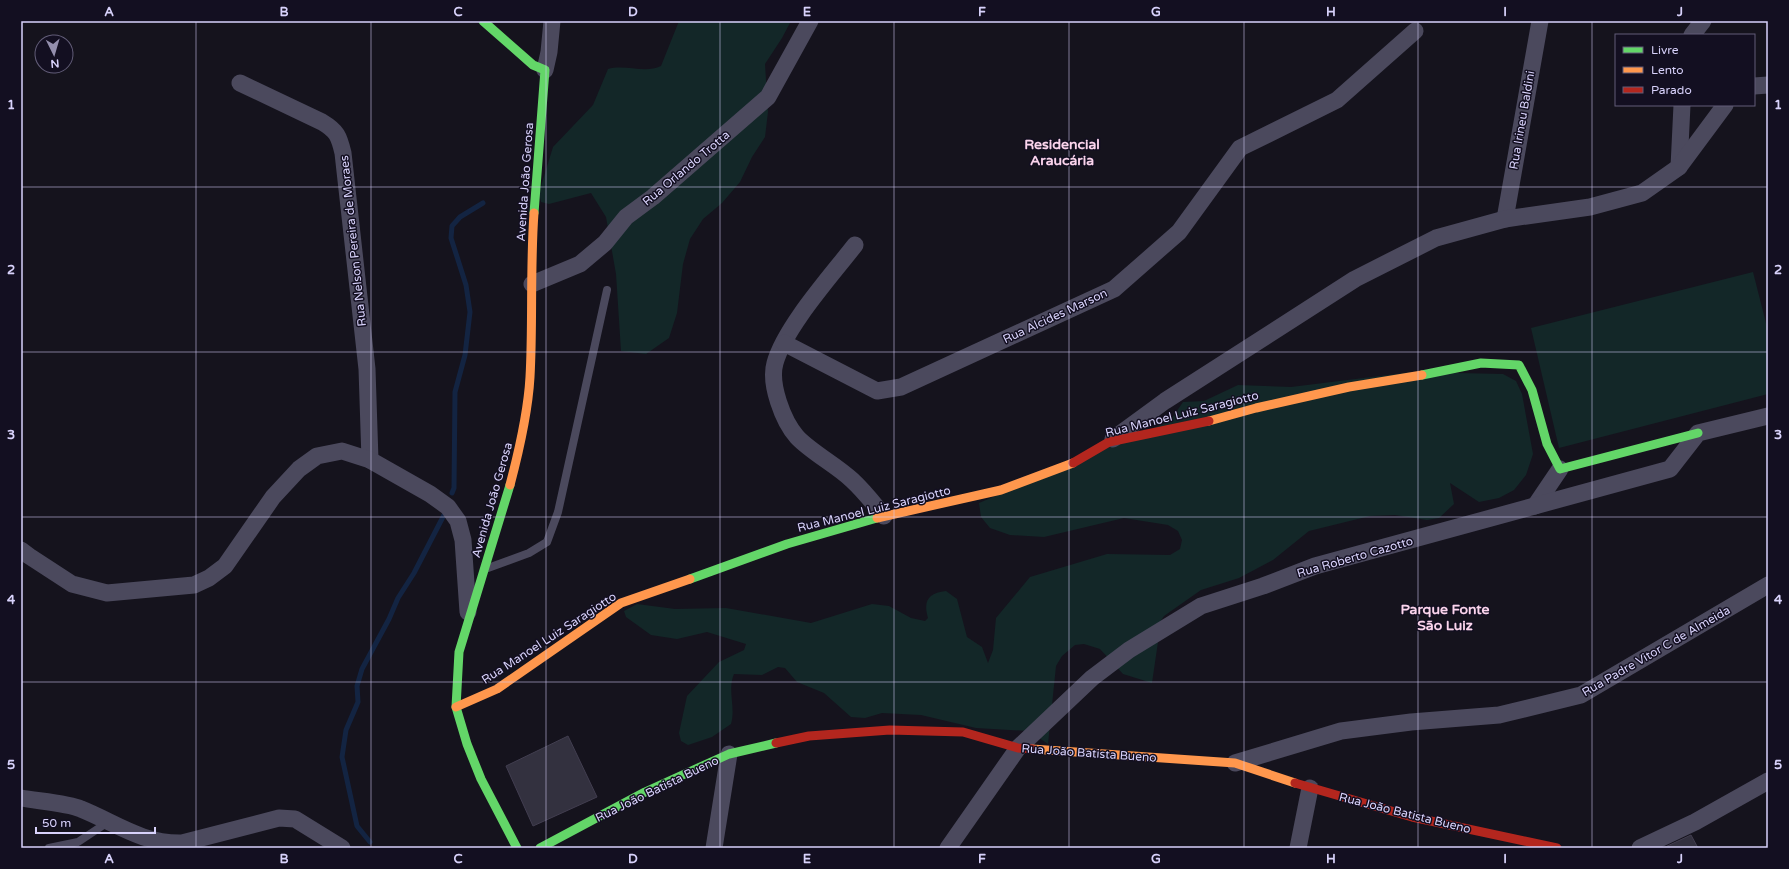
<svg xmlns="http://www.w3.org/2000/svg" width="1789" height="869" viewBox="0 0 1789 869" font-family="'Varela Round',sans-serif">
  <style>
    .green { fill: #132728 }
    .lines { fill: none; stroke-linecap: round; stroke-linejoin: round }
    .stream { stroke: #132442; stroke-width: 5 }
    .building { fill: #33313f; stroke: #423e50 }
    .lane { stroke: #4b495d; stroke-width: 8 }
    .street { stroke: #4b495d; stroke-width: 17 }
    .fast { stroke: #63d668; stroke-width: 9 }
    .slow { stroke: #ff974d; stroke-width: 9 }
    .jam { stroke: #b3261e; stroke-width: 9 }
    .grid { fill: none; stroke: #d8d2fb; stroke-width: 1; stroke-opacity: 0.55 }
    .labels { text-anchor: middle; stroke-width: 3; stroke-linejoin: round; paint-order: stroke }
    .street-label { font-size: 12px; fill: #d8d2fb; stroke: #130f21 }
    .quarter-label { font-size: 14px; font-weight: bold; fill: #fbd4ec; stroke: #130f21 }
    .neatline { fill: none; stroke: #d8d2fb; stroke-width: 1.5 }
    .grid-label { font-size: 13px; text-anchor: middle; font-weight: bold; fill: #d8d2fb }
  </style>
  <rect width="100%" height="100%" fill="#15131d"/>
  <g class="green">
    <path d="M679 21H791L782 38 765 64 768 112 765 137 752 157 740 182 722 203 703 219 690 239 683 264 677 313 669 338 646 354 621 351 616 274 606 217 591 193 549 204 541 202 539 193 553 147 593 105 608 69C625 64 645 74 661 66Z"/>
    <path d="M1753 272 1768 331V394L1559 448 1531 328Z"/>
    <path d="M1412 372 1503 374 1516 381 1522 394 1533 454 1526 475 1514 490 1499 498 1479 502 1450 483 1454 504 1439 518 1427 520 1395 515 1370 516 1309 531 1273 560 1239 578 1201 590 1164 616 1156 628 1158 642 1152 683 1123 674 1100 649 1084 644 1075 645 1062 656 1056 666 1048 744 1029 731 976 728 921 715 882 713 865 718 851 717 824 693 797 682 785 668 778 667 762 675 734 674C727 690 736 707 731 724L712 737 688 745 681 741 679 733 687 696 719 662 744 650 746 644 707 632 677 639 651 635 626 617 624 611 637 604 675 609 726 608 811 623 872 604 889 606 911 618 925 621 928 618C923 601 928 593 946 591L957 599 967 637 982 647 988 663 993 650 996 618 1030 577 1107 554 1170 555 1180 549 1182 540 1178 531 1168 525 1124 518 1044 537 1010 535 990 528 981 517 979 503 1170 421 1183 402 1204 401 1238 385 1291 387Z"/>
  </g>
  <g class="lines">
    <g class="stream">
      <path d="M452 493 454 488 455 392 465 355 470 312 466 285 451 238 452 226 460 217 483 203"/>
      <path d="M370 842 357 826 342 757 346 730 358 702 357 686 362 669 389 619 398 598 414 573 445 513"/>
    </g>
  </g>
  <g class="building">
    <path d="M568 736 597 797 533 826 506 766Z"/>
    <path d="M1691 835 1698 848H1663Z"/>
  </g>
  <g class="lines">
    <g class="lane">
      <path d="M488 568 529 553 547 542 558 512 607 290"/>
      <path d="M49 848 78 842 108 822"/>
    </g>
    <g class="street">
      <path d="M1692 35 1703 21"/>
      <path d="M545 70 549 52 552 21"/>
      <path d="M240 83 322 122C337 131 339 136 343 153L367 369 370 460"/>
      <path d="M1754 86 1768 85"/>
      <path d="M1679 167 1682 105"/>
      <path d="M1505 219 1540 21"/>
      <path d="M855 245C831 276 785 327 775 363 769 384 783 421 797 437 811 452 836 465 852 480 864 491 874 504 884 516"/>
      <path d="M532 284 580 264 605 243 626 217 653 197 768 97 810 21"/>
      <path d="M784 343 877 391 901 387 1114 289 1179 232 1240 148 1337 100 1415 31"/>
      <path d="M1113 439 1165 401 1355 279 1436 238 1505 219 1590 207 1642 193 1679 167 1725 105"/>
      <path d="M1535 506 1560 469"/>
      <path d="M21 550 29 556 72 584 107 593 194 585 209 578 225 566 273 497 299 469 317 456 342 451 370 460 430 494 448 507 458 521 463 540 468 612"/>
      <path d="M1235 763 1341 731 1411 722 1499 715 1581 695 1768 585"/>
      <path d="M21 798C37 801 68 803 81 809 116 823 142 844 182 843L279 818 295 819 342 848"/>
      <path d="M714 848 729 754"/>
      <path d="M948 848 1018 748 1092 678 1129 650 1201 606 1263 586 1315 566 1670 469 1698 433 1768 416"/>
      <path d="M1298 848 1310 788"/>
      <path d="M1640 848 1695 822 1768 781"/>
    </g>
    <g class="fast">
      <path d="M483 21 533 65 545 70 534 213"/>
      <path d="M1422 375 1481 363 1519 365 1532 390 1547 444 1560 469 1698 433"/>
      <path d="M510 485 459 652 456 707 467 744 481 779 517 848"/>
      <path d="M690 579 787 544 877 518"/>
      <path d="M540 848 645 792 729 754 776 743"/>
    </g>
    <g class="slow">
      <path d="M1209 421 1256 408 1349 387 1422 375"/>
      <path d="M510 485C519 451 528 413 530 377 533 323 530 268 534 213"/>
      <path d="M877 518 1001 490 1073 463"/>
      <path d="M456 707 497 689 621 603 690 579"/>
      <path d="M1032 749 1235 763 1295 783"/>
    </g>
    <g class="jam">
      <path d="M1073 463 1109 442 1209 421"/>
      <path d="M776 743 809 736 890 730 963 732 1018 748 1032 749"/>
      <path d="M1295 783 1412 817 1557 848"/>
    </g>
  </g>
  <path class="grid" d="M196 21V848M371 21V848M546 21V848M720 21V848M894 21V848M1069 21V848M1244 21V848M1418 21V848M1592 21V848M21 187H1768M21 352H1768M21 517H1768M21 682H1768"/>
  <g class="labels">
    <g class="street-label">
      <text transform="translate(1522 120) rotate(-80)" y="4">Rua Irineu Baldini</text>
      <text transform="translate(686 168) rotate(-40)" y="4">Rua Orlando Trotta</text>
      <text transform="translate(525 182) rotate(-86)" y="4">Avenida João Gerosa</text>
      <text transform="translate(353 241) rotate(-96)" y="4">Rua Nelson Pereira de Moraes</text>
      <text transform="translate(1055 316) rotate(-25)" y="4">Rua Alcides Marson</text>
      <text transform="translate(1182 414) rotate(-14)" y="4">Rua Manoel Luiz Saragiotto</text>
      <text transform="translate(492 500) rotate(-74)" y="4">Avenida João Gerosa</text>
      <text transform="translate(874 509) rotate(-14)" y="4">Rua Manoel Luiz Saragiotto</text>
      <text transform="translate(1355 557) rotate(-16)" y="4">Rua Roberto Cazotto</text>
      <text transform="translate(549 638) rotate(-33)" y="4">Rua Manoel Luiz Saragiotto</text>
      <text transform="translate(1656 651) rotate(-30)" y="4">Rua Padre Vitor C de Almeida</text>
      <text transform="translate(1089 753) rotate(4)" y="4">Rua João Batista Bueno</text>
      <text transform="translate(657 789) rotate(-26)" y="4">Rua João Batista Bueno</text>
      <text transform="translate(1405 813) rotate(14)" y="4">Rua João Batista Bueno</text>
    </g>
    <g class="quarter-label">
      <text x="1062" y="149">Residencial<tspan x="1062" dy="16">Araucária</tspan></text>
      <text x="1445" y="614">Parque Fonte<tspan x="1445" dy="16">São Luiz</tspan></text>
    </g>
  </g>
  <rect width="1789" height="869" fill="none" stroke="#130f21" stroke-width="44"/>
  <rect x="1615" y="34" width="140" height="72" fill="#130f21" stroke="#625d78"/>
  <rect x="1623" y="47" width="20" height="6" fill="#63d668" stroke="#625d78"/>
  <text x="1651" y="54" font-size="12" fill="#d8d2fb">Livre</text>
  <rect x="1623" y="67" width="20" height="6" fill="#ff974d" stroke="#625d78"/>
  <text x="1651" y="74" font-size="12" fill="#d8d2fb">Lento</text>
  <rect x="1623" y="87" width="20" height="6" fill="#b3261e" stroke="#625d78"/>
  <text x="1651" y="94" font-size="12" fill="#d8d2fb">Parado</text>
  <g transform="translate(54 54) rotate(175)"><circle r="19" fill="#130f21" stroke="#625d78"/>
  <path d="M0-3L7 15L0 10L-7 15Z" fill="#948fad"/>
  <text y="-6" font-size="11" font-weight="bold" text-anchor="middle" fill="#d8d2fb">N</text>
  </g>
  <path d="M36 827v6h119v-6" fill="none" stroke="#d8d2fb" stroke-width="2"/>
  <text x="42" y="827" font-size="12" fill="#d8d2fb" stroke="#130f21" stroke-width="3" paint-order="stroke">50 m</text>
  <rect x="22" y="22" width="1745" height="825" class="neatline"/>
  <g class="grid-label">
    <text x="109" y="16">A</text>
    <text x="284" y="16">B</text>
    <text x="458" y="16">C</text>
    <text x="633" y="16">D</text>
    <text x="807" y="16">E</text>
    <text x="982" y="16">F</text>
    <text x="1156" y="16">G</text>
    <text x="1331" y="16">H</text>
    <text x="1505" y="16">I</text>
    <text x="1680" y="16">J</text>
    <text x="11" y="109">1</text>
    <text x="1778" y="109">1</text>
    <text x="11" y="274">2</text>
    <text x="1778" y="274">2</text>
    <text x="11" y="439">3</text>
    <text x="1778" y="439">3</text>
    <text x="11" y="604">4</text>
    <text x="1778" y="604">4</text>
    <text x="11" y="769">5</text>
    <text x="1778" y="769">5</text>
    <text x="109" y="863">A</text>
    <text x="284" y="863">B</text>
    <text x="458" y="863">C</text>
    <text x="633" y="863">D</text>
    <text x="807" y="863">E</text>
    <text x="982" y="863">F</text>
    <text x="1156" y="863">G</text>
    <text x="1331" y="863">H</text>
    <text x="1505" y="863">I</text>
    <text x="1680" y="863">J</text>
  </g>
</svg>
